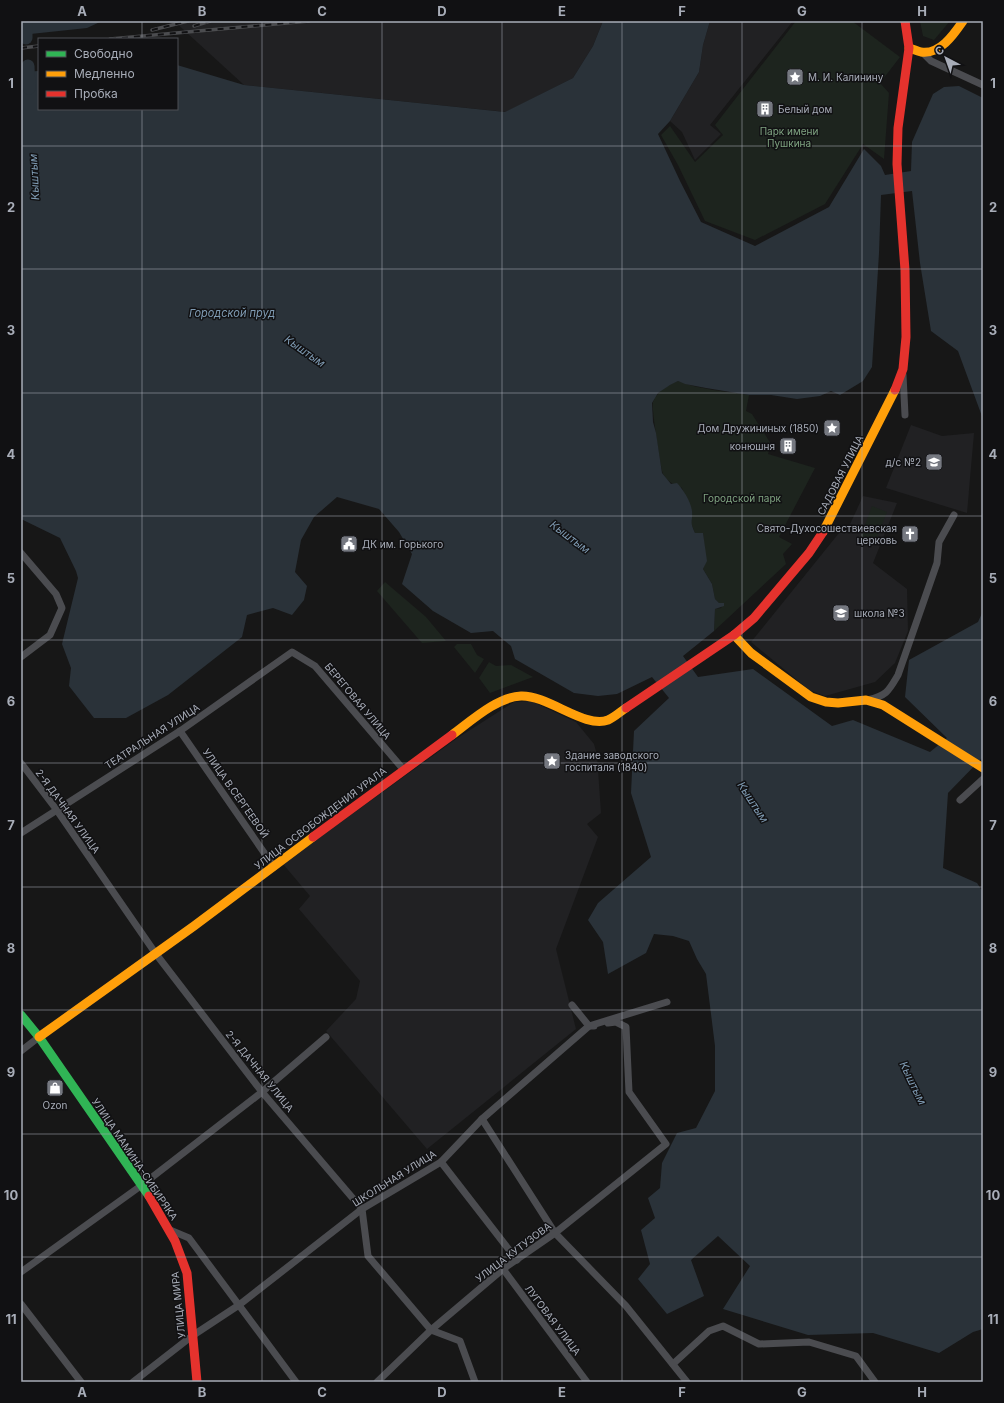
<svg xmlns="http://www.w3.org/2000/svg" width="1004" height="1403" viewBox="0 0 1004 1403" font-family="Inter,sans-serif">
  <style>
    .built { fill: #212123 }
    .green { fill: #1d241e }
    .water { fill: #2a3239 }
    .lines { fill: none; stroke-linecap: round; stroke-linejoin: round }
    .river { stroke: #2a3239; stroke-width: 13 }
    .street { stroke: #4b4c50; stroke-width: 7 }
    .fast { stroke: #30b455; stroke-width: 9 }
    .slow { stroke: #ff9f0a; stroke-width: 9 }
    .jam { stroke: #e5322d; stroke-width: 9 }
    .rail-casing { stroke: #4b4c4f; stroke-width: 3.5 }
    .rail { stroke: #111113; stroke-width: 2; stroke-dasharray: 6; stroke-linecap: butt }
    .grid { fill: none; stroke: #a8adb8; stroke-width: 1; stroke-opacity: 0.55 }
    .labels { text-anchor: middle; stroke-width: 3; stroke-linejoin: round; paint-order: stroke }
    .poi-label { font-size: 10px; fill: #a8adb8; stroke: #111113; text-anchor: start }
    .park-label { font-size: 10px; fill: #7fa381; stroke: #111113 }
    .street-label { font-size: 10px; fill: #a8adb8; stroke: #111113 }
    .water-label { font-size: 11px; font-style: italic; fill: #7f9bb3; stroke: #111113 }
    .neatline { fill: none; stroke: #a8adb8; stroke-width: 1.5 }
    .grid-label { font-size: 13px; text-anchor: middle; font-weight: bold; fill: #a8adb8 }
  </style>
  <rect width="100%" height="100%" fill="#171717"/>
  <g class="built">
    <path d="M174 21H603L593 46 573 78 506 112 244 85Z"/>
    <path d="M710 21H793L710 125 721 134 695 160 682 132 670 121 699 72 703 45Z"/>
    <path d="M911 425 942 436 974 433 967 513 886 488Z"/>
    <path d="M863 496 897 503 873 563 907 589 908 631 895 663 875 682 825 696 809 690 751 642 839 533H846Z"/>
    <path d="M531 701 576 722 594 744 597 755 601 813 587 824 598 837 556 949 576 1029 427 1149 326 1031 356 999 360 981 299 909 310 896 283 864 456 739 514 702Z"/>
  </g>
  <g class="green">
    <path d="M796 21H852L900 57 880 83 889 93 884 159 863 144 825 204 755 240 705 221 678 165 661 135 670 126 695 162 723 135 715 125Z"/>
    <path d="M920 21H950L934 40 923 36Z"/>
    <path d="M678 381C700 390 726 391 749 395L746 411 752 414 771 444 768 454 815 468 779 537 792 544 783 554 786 564 714 631 715 609 721 608 724 603H719L715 599 712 584 703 569 706 561 703 533H695L691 523 692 511 682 488C674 485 668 482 663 474 661 470 651 406 653 402 657 391 668 385 678 381Z"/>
    <path d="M872 506 887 512 874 545 860 539Z"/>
    <path d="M385 582 426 617 446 641 422 643 377 591Z"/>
    <path d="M457 644H471L477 655 484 659 475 673 454 647Z"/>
    <path d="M489 662 496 666 511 665 533 677 490 693 479 678Z"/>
  </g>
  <g class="water">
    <path d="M21 21H102L87 28 21 35Z"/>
    <path d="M603 21H710L703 45 699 72 670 121 658 134 680 181 701 222 755 246 829 207 864 149 881 166 885 175 911 171 912 142 933 94 944 87 959 86 983 98V419L958 351 931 331 920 263 912 191 881 195 879 253 872 367 863 381 840 395 831 391 820 396 797 399 771 395H749L706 388 685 384 678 381 670 385 658 393 652 403 653 422 656 433 662 473 671 484 677 483C683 489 691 502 692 511 693 523 689 520 695 533H703L707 561 703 569 712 584 715 599 719 603H724V606L715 609 714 631 683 656 698 677 753 669 832 726 853 720 930 752 947 738 905 697 909 660 978 622 983 611V757L948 793 943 868 977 883 983 892V1329L973 1332 939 1353 873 1333 808 1335 723 1309 750 1266 718 1236 691 1260 704 1296 667 1314 638 1279 650 1264 641 1230 655 1218 648 1198 660 1188 662 1163 677 1133 696 1128 715 1091V1046L706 974 697 959 689 941 673 936 654 934 646 953 608 974 603 942 588 920 598 903 651 857 631 793 634 731 669 698 652 677 617 694 598 696 574 693 515 659 511 646 493 631 471 633 433 611 402 584 412 554 399 532 379 509 337 497 314 517 301 540 295 572 307 586 304 600 292 615 273 608 247 615 242 637 168 695 126 718H94L69 686 71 668 62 644 78 578 76 571 60 538 21 519V72L39 71V109H177V65L244 85 505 112 573 78 593 46Z"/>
  </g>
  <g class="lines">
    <g class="river">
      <path d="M26 21V38"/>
      <path d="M28 66 29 88"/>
    </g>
    <g class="street">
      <path d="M922 52 931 61 983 85"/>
      <path d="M903 375 905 415"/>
      <path d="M21 553 56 594 62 608 50 635 21 657"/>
      <path d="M868 700C887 695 888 692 898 675L937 563 939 542 954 515"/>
      <path d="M180 731 274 867"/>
      <path d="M21 763 56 809 156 954 262 1092 362 1209 368 1256 431 1330 460 1341 475 1382"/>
      <path d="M960 800 983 779"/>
      <path d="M21 833 180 731 292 652 315 666 403 769"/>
      <path d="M572 1005 589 1026H594"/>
      <path d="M21 1051 39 1037"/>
      <path d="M482 1119 555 1233 626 1306 687 1382"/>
      <path d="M441 1162 517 1260"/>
      <path d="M170 1230 189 1238 296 1382"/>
      <path d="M503 1269 587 1382"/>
      <path d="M21 1272 142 1185 262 1092 326 1037"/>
      <path d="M21 1304 81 1382"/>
      <path d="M673 1364 709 1331 723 1326 759 1344 809 1342 856 1356 875 1382"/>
      <path d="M133 1382 192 1336 239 1305 362 1209 441 1162 482 1119 589 1026 667 1002"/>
      <path d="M377 1382 431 1330 503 1269 555 1233 666 1144 629 1092 626 1027 616 1022 608 1023"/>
    </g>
    <path class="fast" d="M21 1015 39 1037 149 1196"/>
    <g class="slow">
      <path d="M909 48C913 49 917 51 921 52 940 55 954 34 963 21"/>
      <path d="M823 532 895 390"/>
      <path d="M734 635 751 653 811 697 826 702 838 703 866 700 883 705 983 768"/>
      <path d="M452 735C471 721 497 697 521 696 548 695 585 729 608 720 615 717 621 711 626 708"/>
      <path d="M39 1037 194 926 313 837"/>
    </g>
    <g class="jam">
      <path d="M895 390 903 369 906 337 905 270 897 164 898 128 909 48 905 21"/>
      <path d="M626 708 734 635 754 618 809 553 823 532"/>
      <path d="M313 837 452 735"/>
      <path d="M149 1196 175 1241 187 1273 197 1382"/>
    </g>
    <defs>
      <g id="rail">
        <path d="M194 26 210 21"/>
        <path d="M152 30 188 21"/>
        <path d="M110 39 309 21"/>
        <path d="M21 48 39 46"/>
      </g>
    </defs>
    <use href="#rail" class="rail-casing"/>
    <use href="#rail" class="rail"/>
  </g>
  <path class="grid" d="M142 21V39M262 21V1382M382 21V1382M502 21V1382M622 21V1382M742 21V1382M862 21V1382M142 109V1382M21 146H983M21 269H983M21 393H983M21 516H983M21 640H983M21 763H983M21 887H983M21 1010H983M21 1134H983M21 1257H983"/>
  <defs>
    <symbol id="sight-square" viewBox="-11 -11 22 22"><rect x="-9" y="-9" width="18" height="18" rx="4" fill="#757880" stroke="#111113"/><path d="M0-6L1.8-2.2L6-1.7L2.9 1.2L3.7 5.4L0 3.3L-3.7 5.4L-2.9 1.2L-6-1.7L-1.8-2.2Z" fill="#fff"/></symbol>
    <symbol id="building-square" viewBox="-11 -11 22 22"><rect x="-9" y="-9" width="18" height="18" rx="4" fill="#757880" stroke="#111113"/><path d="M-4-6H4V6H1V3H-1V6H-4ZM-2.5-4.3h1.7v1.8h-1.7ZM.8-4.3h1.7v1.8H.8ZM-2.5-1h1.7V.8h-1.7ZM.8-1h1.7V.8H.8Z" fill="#fff"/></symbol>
    <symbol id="school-square" viewBox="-11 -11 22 22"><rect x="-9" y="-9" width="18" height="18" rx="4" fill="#757880" stroke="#111113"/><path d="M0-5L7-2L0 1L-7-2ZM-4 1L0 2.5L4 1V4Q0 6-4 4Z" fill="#fff"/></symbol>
    <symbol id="church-square" viewBox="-11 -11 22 22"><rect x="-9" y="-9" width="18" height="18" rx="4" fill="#757880" stroke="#111113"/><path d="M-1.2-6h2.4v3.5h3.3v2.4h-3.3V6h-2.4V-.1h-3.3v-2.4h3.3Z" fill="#fff"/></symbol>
    <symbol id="civic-square" viewBox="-11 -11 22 22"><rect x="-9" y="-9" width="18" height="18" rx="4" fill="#757880" stroke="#111113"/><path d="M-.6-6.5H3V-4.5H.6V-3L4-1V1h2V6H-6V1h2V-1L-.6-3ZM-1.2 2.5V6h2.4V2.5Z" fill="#fff"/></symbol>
    <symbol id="shop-square" viewBox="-11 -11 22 22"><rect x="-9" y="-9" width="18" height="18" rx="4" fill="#757880" stroke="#111113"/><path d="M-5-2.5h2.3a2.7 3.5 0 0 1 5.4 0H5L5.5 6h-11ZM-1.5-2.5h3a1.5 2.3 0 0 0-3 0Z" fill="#fff"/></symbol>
  </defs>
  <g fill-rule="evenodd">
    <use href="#sight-square" x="785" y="67" width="20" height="20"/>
    <use href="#building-square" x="755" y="99" width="20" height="20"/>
    <use href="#sight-square" x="822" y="418" width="20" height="20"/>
    <use href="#building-square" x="778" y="436" width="20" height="20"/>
    <use href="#school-square" x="924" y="452" width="20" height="20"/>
    <use href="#church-square" x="900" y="524" width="20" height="20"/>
    <use href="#civic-square" x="339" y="534" width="20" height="20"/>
    <use href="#school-square" x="831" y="603" width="20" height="20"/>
    <use href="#sight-square" x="542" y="751" width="20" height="20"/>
    <use href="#shop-square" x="45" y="1078" width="20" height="20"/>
  </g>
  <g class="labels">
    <g class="poi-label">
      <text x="808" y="81">М. И. Калинину</text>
      <text x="778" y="113">Белый дом</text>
      <text x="819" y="432" text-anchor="end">Дом Дружининых (1850)</text>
      <text x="775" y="450" text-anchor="end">конюшня</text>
      <text x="921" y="466" text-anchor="end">д/с №2</text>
      <text x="897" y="532" text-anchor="end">Свято-Духосошествиевская<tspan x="897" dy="12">церковь</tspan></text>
      <text x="362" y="548">ДК им. Горького</text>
      <text x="854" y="617">школа №3</text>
      <text x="565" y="759">Здание заводского<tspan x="565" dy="12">госпиталя (1840)</tspan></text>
      <text x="55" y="1109" text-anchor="middle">Ozon</text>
    </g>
    <g class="park-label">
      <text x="789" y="135">Парк имени<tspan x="789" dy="12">Пушкина</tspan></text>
      <text x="742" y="502">Городской парк</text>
    </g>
    <g class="street-label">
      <text transform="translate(840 475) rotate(-63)" y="4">САДОВАЯ УЛИЦА</text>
      <text transform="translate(358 701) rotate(50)" y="4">БЕРЕГОВАЯ УЛИЦА</text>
      <text transform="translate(152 736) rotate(-33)" y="4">ТЕАТРАЛЬНАЯ УЛИЦА</text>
      <text transform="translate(236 793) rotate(55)" y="4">УЛИЦА В.СЕРГЕЕВОЙ</text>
      <text transform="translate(68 811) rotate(54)" y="4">2-Я ДАЧНАЯ УЛИЦА</text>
      <text transform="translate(320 818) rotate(-37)" y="4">УЛИЦА ОСВОБОЖДЕНИЯ УРАЛА</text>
      <text transform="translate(260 1071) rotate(51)" y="4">2-Я ДАЧНАЯ УЛИЦА</text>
      <text transform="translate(135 1159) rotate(56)" y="4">УЛИЦА МАМИНА-СИБИРЯКА</text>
      <text transform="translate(394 1178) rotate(-32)" y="4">ШКОЛЬНАЯ УЛИЦА</text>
      <text transform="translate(513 1252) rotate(-37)" y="4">УЛИЦА КУТУЗОВА</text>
      <text transform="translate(178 1305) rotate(-96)" y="4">УЛИЦА МИРА</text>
      <text transform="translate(553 1320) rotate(53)" y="4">ЛУГОВАЯ УЛИЦА</text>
    </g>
    <g class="water-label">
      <text transform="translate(34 177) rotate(-93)" y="4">Кыштым</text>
      <text x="232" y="317">Городской пруд</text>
      <text transform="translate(305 351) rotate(35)" y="4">Кыштым</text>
      <text transform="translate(570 537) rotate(37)" y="4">Кыштым</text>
      <text transform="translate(753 802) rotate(57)" y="4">Кыштым</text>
      <text transform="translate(913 1083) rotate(64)" y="4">Кыштым</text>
    </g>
  </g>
  <rect width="1004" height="1403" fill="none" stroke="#111113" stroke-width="44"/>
  <rect x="38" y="38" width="140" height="72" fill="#111113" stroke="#4d4f55"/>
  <rect x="46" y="51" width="20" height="6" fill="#30b455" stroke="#4d4f55"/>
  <text x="74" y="58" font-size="12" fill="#a8adb8">Свободно</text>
  <rect x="46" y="71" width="20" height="6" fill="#ff9f0a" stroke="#4d4f55"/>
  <text x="74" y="78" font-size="12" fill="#a8adb8">Медленно</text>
  <rect x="46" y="91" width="20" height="6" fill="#e5322d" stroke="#4d4f55"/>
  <text x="74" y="98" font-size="12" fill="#a8adb8">Пробка</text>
  <g transform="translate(946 58) rotate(319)" stroke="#111113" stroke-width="3" paint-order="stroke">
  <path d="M0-3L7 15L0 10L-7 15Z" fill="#a8adb8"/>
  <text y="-6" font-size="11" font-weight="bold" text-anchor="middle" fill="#a8adb8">С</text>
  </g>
  <rect x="22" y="22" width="960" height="1359" class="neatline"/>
  <g class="grid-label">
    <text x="82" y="16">A</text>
    <text x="202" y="16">B</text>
    <text x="322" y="16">C</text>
    <text x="442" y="16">D</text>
    <text x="562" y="16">E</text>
    <text x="682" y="16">F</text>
    <text x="802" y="16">G</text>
    <text x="922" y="16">H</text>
    <text x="11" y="88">1</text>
    <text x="993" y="88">1</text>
    <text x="11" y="212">2</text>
    <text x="993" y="212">2</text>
    <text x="11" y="335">3</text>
    <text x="993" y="335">3</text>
    <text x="11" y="459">4</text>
    <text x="993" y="459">4</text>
    <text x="11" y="583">5</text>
    <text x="993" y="583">5</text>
    <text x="11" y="706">6</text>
    <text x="993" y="706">6</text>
    <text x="11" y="830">7</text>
    <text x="993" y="830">7</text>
    <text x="11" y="953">8</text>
    <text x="993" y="953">8</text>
    <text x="11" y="1077">9</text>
    <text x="993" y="1077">9</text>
    <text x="11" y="1200">10</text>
    <text x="993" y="1200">10</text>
    <text x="11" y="1324">11</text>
    <text x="993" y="1324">11</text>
    <text x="82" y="1397">A</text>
    <text x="202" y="1397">B</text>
    <text x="322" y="1397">C</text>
    <text x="442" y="1397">D</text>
    <text x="562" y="1397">E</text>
    <text x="682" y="1397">F</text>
    <text x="802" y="1397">G</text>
    <text x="922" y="1397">H</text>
  </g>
</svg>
